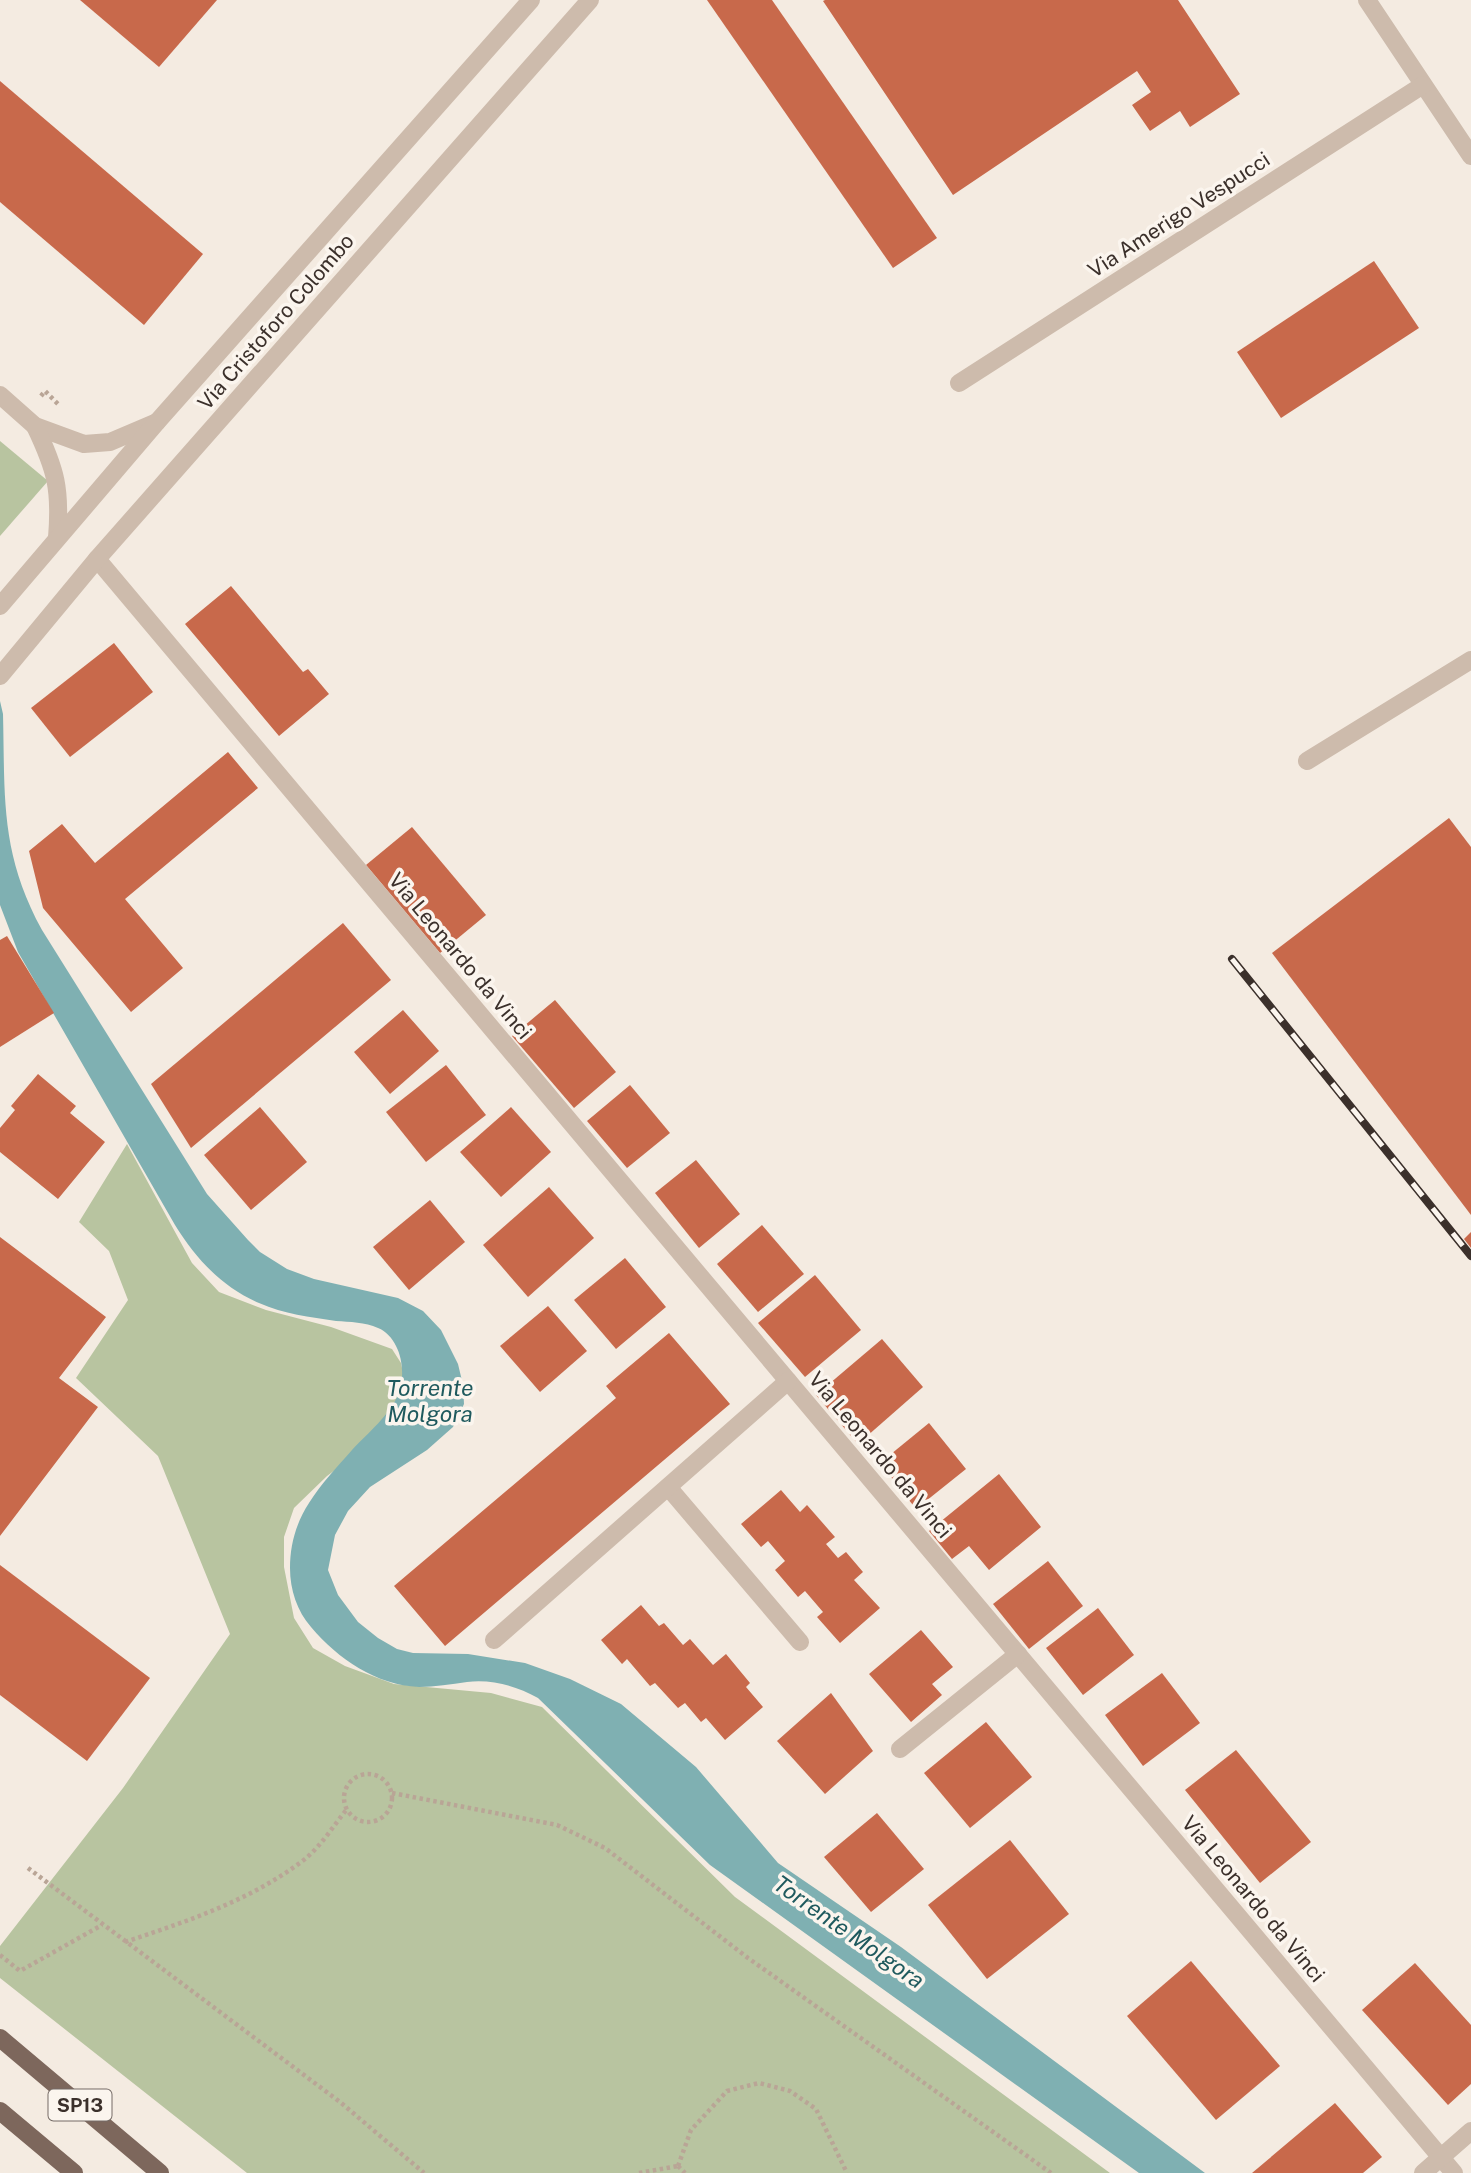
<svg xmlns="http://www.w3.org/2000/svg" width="1471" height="2173" viewBox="0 0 1471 2173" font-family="'Public Sans',sans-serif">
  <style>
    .green { fill: #b8c4a0 }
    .water { fill: #7fb0b2 }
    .building { fill: #c8694b }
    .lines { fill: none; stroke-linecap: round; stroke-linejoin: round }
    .path { stroke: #b9a596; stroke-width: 4.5; stroke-dasharray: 3.5 3.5; stroke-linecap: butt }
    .minor { stroke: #cdbbac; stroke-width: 18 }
    .tertiary { stroke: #cdbbac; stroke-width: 18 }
    .primary { stroke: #7d675c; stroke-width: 18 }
    .rail-casing { stroke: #3b302b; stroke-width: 8 }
    .rail { stroke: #fbf5ee; stroke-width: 5; stroke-dasharray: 16; stroke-linecap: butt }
    .labels { text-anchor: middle; stroke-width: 7; stroke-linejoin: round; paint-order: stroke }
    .shield { fill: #fbf5ee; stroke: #756b66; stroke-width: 2 }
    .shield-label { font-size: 19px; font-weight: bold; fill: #3b302b }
    .street-label { font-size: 21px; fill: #3b302b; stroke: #fbf5ee }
    .water-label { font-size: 23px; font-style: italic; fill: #1f5a5e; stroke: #fbf5ee }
  </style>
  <rect width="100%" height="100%" fill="#f4ebe1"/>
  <g class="green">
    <path d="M0 441 48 481 0 536Z"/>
    <path d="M127 1144 192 1263 219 1292 266 1310 331 1327 392 1349 401 1363 405 1383 401 1406 354 1456 327 1476 294 1508 284 1537V1567L294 1618 313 1648 345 1666 394 1684 491 1693 542 1707 735 1897 1110 2173H247L0 1978V1946L123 1788 230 1634 158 1456 76 1378 128 1300 109 1251 79 1222Z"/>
  </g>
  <path class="water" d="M0 701 3 714C5 798 0 853 42 930L207 1194 248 1240 260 1252 287 1269 314 1279 398 1298 423 1311 441 1330 458 1364 463 1385 464 1404 453 1427 427 1450 370 1487 348 1511 335 1535 328 1570 338 1595 358 1622 378 1638 397 1649 413 1653 468 1654 525 1663 570 1679 621 1704 696 1767 778 1863 901 1947 1205 2173H1139L710 1865 538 1698C516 1686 492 1679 467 1682 451 1684 435 1687 419 1687 376 1685 338 1659 311 1627 297 1611 290 1590 290 1568 290 1545 296 1523 309 1503 321 1484 337 1467 352 1450 368 1433 390 1415 399 1393 404 1379 403 1359 396 1346 392 1338 386 1331 378 1328 365 1322 350 1322 336 1321 310 1317 284 1314 259 1303 222 1287 196 1259 175 1225L18 952 0 905Z"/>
  <g class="building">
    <path d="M80 0H217L159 67Z"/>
    <path d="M707 0H772L937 238 893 268Z"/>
    <path d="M825 0H1178L1240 94 1190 127 1180 111 1150 131 1132 105 1151 92 1137 71 953 195 823 1Z"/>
    <path d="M0 81 203 254 144 325 0 202Z"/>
    <path d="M1374 261 1419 328 1281 418 1237 352Z"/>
    <path d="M231 586 303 672 308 669 329 694 279 736 185 624Z"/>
    <path d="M114 643 153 692 70 757 31 708Z"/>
    <path d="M228 752 258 788 125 899 183 968 131 1012 43 908 29 851 62 824 95 863Z"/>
    <path d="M1449 818 1471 847V1215L1272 953Z"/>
    <path d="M412 827 486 915 440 953 366 865Z"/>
    <path d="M343 923 391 980 191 1148 151 1084Z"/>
    <path d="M7 936 54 1013 0 1047V940Z"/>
    <path d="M555 1000 616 1072 574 1108 512 1036Z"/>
    <path d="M403 1010 439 1051 390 1094 354 1052Z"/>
    <path d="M446 1065 486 1115 426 1162 386 1112Z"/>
    <path d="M38 1074 76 1106 70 1113 105 1142 58 1199 0 1152V1128L15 1110 11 1106Z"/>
    <path d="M630 1085 670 1133 627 1168 587 1121Z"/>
    <path d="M260 1107 307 1162 251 1210 204 1155Z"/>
    <path d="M511 1107 551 1152 501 1197 460 1152Z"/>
    <path d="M696 1160 740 1214 699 1248 655 1193Z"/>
    <path d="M549 1187 594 1238 528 1297 483 1245Z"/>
    <path d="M430 1200 465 1242 409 1290 373 1247Z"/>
    <path d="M762 1225 804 1274 758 1312 717 1264Z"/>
    <path d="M1471 1232V1248L1464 1239Z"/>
    <path d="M0 1237 106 1317 59 1378 98 1407 0 1536Z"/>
    <path d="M625 1258 666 1307 616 1349 574 1300Z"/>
    <path d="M815 1275 861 1330 805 1377 758 1323Z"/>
    <path d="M548 1306 587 1351 540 1392 500 1346Z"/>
    <path d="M669 1333 730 1404 445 1646 394 1586 616 1398 606 1386Z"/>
    <path d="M882 1339 923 1387 858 1444 816 1395Z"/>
    <path d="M929 1423 966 1469 916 1509 880 1463Z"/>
    <path d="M999 1474 1041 1527 989 1570 969 1546 952 1559 929 1531Z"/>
    <path d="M781 1490 800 1512 807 1505 835 1537 826 1544 838 1558 846 1552 863 1572 854 1580 880 1608 840 1643 817 1617 823 1612 805 1591 798 1597 775 1570 785 1561 768 1541 761 1547 741 1524Z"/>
    <path d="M1048 1561 1083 1606 1029 1649 993 1604Z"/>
    <path d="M0 1565 150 1678 87 1761 0 1695Z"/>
    <path d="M641 1605 659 1626 664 1623 683 1645 690 1639 713 1665 726 1654 750 1683 746 1687 763 1707 725 1740 706 1718 701 1722 685 1703 678 1708 655 1683 650 1686 627 1659 622 1664 601 1640Z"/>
    <path d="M1098 1608 1134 1655 1083 1695 1046 1648Z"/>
    <path d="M921 1630 953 1667 932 1684 942 1695 911 1722 869 1674Z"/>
    <path d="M1162 1673 1200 1723 1143 1766 1105 1715Z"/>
    <path d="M831 1693 873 1751 825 1794 777 1741Z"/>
    <path d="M986 1722 1032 1777 970 1828 924 1773Z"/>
    <path d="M1236 1750 1311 1842 1260 1883 1185 1790Z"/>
    <path d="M877 1813 924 1869 871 1912 824 1857Z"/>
    <path d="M1010 1840 1069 1914 987 1979 928 1905Z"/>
    <path d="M1191 1961 1280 2066 1216 2120 1127 2016Z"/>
    <path d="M1415 1963 1471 2025V2084L1448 2105 1362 2010Z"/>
    <path d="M1335 2103 1382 2157 1363 2173H1252Z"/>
  </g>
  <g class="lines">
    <g class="path">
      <path d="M41 396 45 391 59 405"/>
      <circle cx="368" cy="1798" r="24"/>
      <path d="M392 1793 557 1825 605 1848 748 1958 1051 2173"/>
      <path d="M28 1868 340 2102 424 2173"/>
      <path d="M125 1942C188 1921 252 1900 305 1859 321 1846 334 1825 347 1809"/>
      <path d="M0 1955 20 1971 102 1925"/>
      <path d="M678 2166 691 2130 727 2091 759 2083 790 2091 816 2109 847 2173"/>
      <path d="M678 2166 685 2173"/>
      <path d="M639 2173 678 2166"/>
    </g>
    <g class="minor">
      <path d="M1367 0 1471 156"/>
      <path d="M959 383 1423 85"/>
      <path d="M0 395 35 426 84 444 110 442 157 422"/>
      <path d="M35 426C56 470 61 489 57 538"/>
      <path d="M97 559 1454 2173"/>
      <path d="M1307 761 1471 660"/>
      <path d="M668 1487 800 1642"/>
      <path d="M494 1640 788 1381"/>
      <path d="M900 1749 1018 1654"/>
      <path d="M1423 2173 1471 2131"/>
    </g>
    <g class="tertiary">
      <path d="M0 606 157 422 531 0"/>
      <path d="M0 676 97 559 590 0"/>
    </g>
    <g class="primary">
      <path d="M0 2038 160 2173"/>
      <path d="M0 2111 74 2173"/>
    </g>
    <defs>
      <path id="rail" d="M1232 959 1471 1256"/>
    </defs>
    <use href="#rail" class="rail-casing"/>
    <use href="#rail" class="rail"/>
  </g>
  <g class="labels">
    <rect class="shield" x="48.5" y="2089.5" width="63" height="31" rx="5"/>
    <g class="shield-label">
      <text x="80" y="2112">SP13</text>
    </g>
    <g class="street-label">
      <text transform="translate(1179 215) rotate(-33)" y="7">Via Amerigo Vespucci</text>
      <text transform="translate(276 322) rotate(-49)" y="7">Via Cristoforo Colombo</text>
      <text transform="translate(460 956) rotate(50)" y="7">Via Leonardo da Vinci</text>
      <text transform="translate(880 1455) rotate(50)" y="7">Via Leonardo da Vinci</text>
      <text transform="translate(1253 1899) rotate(50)" y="7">Via Leonardo da Vinci</text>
    </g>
    <g class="water-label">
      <text x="430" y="1396">Torrente<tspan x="430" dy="26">Molgora</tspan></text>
      <text transform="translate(849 1932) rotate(35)" y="8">Torrente Molgora</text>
    </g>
  </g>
</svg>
